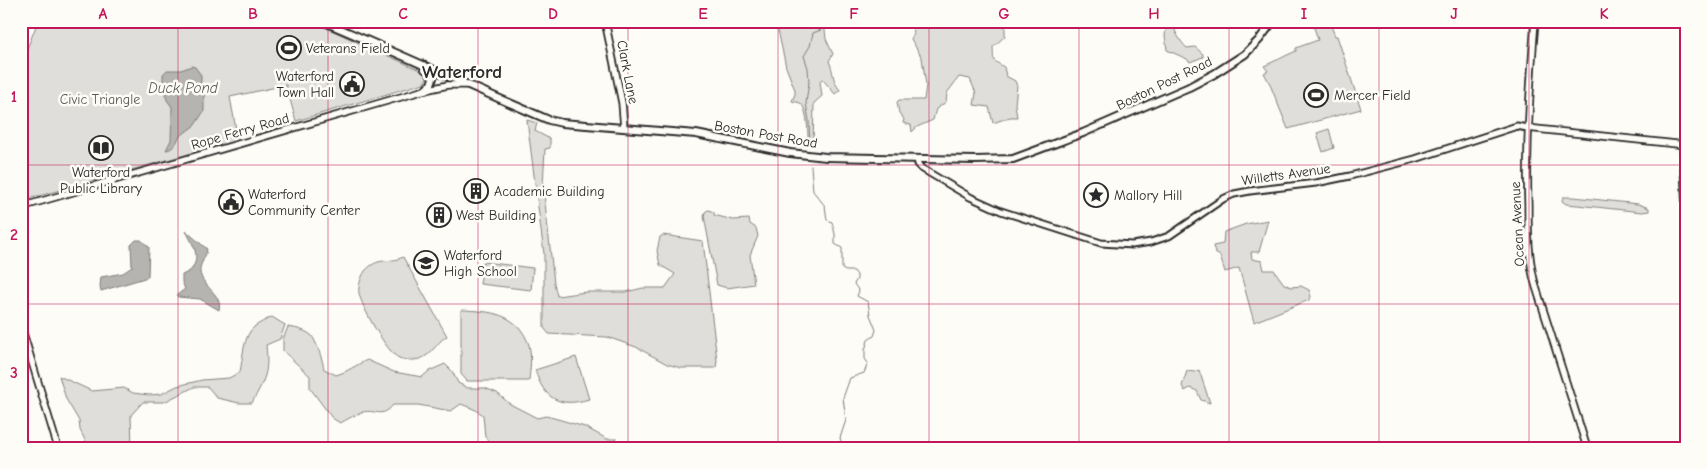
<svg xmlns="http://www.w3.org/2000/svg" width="1707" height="469" viewBox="0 0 1707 469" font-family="'Comic Neue',sans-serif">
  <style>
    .green { fill: #dfdeda; stroke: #858482 }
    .water { fill: #b5b4b1; stroke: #7e7d7b }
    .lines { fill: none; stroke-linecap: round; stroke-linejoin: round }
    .stream { stroke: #7e7d7b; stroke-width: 1 }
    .tertiary-casing { stroke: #2b2b2b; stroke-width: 9 }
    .secondary-casing { stroke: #2b2b2b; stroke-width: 9 }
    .primary-casing { stroke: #2b2b2b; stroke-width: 10 }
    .tertiary { stroke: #fdfcf7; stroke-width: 5 }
    .secondary { stroke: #fdfcf7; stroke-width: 5.5 }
    .primary { stroke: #fdfcf7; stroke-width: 6 }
    .grid { fill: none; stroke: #c2185b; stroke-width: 1; stroke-opacity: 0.55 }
    .labels { text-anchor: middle; stroke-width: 5; stroke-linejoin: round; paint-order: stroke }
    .poi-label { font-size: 14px; fill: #2b2b2b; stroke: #fdfcf7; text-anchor: start }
    .street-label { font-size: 14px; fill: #2b2b2b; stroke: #fdfcf7 }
    .park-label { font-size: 14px; fill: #585857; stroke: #fdfcf7 }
    .water-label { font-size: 15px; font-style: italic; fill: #5b5b5a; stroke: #fdfcf7 }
    .district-label { font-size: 19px; font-weight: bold; fill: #2b2b2b; stroke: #fdfcf7 }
    .neatline { fill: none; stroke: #c2185b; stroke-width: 2 }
    .grid-label { font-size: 16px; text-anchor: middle; font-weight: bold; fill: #c2185b }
  </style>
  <rect width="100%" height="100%" fill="#fdfcf7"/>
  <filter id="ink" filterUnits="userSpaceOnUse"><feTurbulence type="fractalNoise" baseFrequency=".02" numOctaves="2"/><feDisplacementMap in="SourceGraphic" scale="10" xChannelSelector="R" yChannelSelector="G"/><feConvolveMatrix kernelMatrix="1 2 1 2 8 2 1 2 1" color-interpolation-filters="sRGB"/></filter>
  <g filter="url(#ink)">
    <g class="green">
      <path d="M38 21H311L424 72 427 78 424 83 296 121 286 85 230 97 238 140 21 201V64Z"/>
      <path d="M776 21H824L826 39 833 54 829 61C834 72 832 81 840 90L835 94 824 81 822 79 820 81 822 96 814 103 813 146 808 144C808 135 808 108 800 103 798 102 795 102 792 101L795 94V90L786 67Z"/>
      <path d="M907 21C940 21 974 22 1005 22V36L993 47C994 62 991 59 1004 67L1006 76 1015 81 1017 86 1015 104 1017 117H1010L993 123 989 107 974 105 976 93 970 79 959 77 947 93 946 102 936 109 933 120 917 127 912 132 911 125 903 123 904 119 899 113 897 102 899 100H924L926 85 922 58 911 39 914 33 912 24Z"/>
      <path d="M1168 21H1172C1174 30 1180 42 1187 48L1195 47 1203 54V57L1190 62 1187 59 1167 50 1165 35Z"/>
      <path d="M1312 21H1329L1335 36H1337L1361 109 1288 129 1269 82 1264 73 1268 71 1264 66 1296 51V48L1318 40Z"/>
      <path d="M527 120 537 123 535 131 550 139V148L545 149 543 185 554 283 557 296 586 292H626L643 288H665L675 274 660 265 657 251 660 237 663 235 703 241 717 360 716 368H681L667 364 636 347 607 337 549 334 544 328V254Z"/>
      <path d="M1329 129 1334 148 1323 152 1317 133Z"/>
      <path d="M1563 197H1574L1638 204 1649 208V211L1642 212 1577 205 1566 204 1562 201Z"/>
      <path d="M708 210 714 212V215L733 220 749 219 750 224 756 228 758 236 750 255 754 284 727 288 717 285 704 216 705 212Z"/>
      <path d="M1268 220 1259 252H1251L1252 259 1262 261 1264 270H1274L1284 284 1291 287 1301 286 1309 290 1311 297 1309 300 1254 322 1239 268 1225 272 1220 256 1215 253 1213 246 1223 244 1224 232 1246 224Z"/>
      <path d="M403 257 447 336C435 343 431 359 414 360 410 361 404 360 399 358 387 353 361 306 359 293 358 286 361 277 365 271 378 256 389 264 403 257Z"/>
      <path d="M483 262 533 268 531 290 480 284Z"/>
      <path d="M461 310C490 311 518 313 529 345 532 356 530 370 529 381H467L461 374Z"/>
      <path d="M272 317 285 325 280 339 266 345C269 374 265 378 252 403H239L217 398 208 387H194L164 402H143L131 415 132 448H89L80 430 79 421 66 399 59 376 92 391 124 388 133 393 149 395 161 394 177 386 202 380 229 378 240 372C243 358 243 336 254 327 259 323 266 320 272 317Z"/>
      <path d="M288 327C295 328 305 330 311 335 316 340 323 361 324 369L336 375C347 372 356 365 367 360L394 372 422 377 429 371 445 364 452 371 458 383 468 388H485L497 393 510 404 537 418 546 416 554 418 585 427 607 439H617L612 448H495L485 437 483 415 476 410 461 404 451 411 418 405H393C382 419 376 409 363 412 355 414 347 420 340 423L332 418 310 388V376L283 351V339Z"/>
      <path d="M576 357 589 399C559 408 544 399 535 370Z"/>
      <path d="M1199 370 1210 403 1201 400 1197 391 1190 388 1185 391 1182 386 1187 371 1194 372Z"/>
    </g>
    <g class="water">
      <path d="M192 66 195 67 201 75V90L204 94V111L195 125 179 137C177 143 172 150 166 150L171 140 172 107 167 100 163 88V74L167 70H181Z"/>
      <path d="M186 231 207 249C206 258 199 264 200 272 202 287 223 294 219 310L200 299 178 297 177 295 185 289 182 282V275L190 271C202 257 193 245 186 231Z"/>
      <path d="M136 240H141L149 247 148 277 101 291 100 286 101 277 123 273 132 267 131 245Z"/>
    </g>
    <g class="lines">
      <g class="stream">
        <path d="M810 145 809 121 806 103 809 82 808 68 804 56 810 46 813 33 821 30 823 21"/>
        <path d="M811 166 813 191 825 206 827 220 832 222 835 234V244L842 248V269L846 271H854L857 275V279L854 284 859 291 857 296 868 302 870 315 876 330 874 336 868 340 865 350V359L868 363 864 373 850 378 843 398 846 420 840 438 843 448"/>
      </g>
      <defs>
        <g id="tertiary">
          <path d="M1686 118 1683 145 1686 213"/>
          <path d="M917 159 918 164 921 168 970 197 1001 211 1101 243 1132 245 1151 242 1169 236 1223 199 1234 194 1250 191 1316 183 1350 176 1415 159 1517 126 1527 128"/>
        </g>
        <g id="secondary">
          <path d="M605 21 622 103 624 128"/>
          <path d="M1535 21C1530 82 1526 143 1528 204 1528 232 1528 261 1536 287L1587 448"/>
          <path d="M1527 128 1686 145"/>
          <path d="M21 207 425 90 448 85H466"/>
          <path d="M21 326 58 448"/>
        </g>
        <g id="primary">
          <path d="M322 21C398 53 473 88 549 120L562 123 696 134 790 153 826 157 975 160 1013 159 1083 133 1189 87 1214 74 1245 54 1259 40 1273 21"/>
          <path d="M425 90 431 84 433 78 431 72 425 69"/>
        </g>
      </defs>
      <use href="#tertiary" class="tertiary-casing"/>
      <use href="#secondary" class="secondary-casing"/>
      <use href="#primary" class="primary-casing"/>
      <use href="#tertiary" class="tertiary"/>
      <use href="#secondary" class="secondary"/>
      <use href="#primary" class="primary"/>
    </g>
  </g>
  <path class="grid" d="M178 21V448M328 21V448M478 21V448M628 21V448M778 21V448M929 21V448M1079 21V448M1229 21V448M1379 21V448M1529 21V448M21 165H1686M21 304H1686"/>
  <defs>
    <symbol id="stadium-ring" viewBox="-11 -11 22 22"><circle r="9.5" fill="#fdfcf7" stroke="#2b2b2b" stroke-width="1.5"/><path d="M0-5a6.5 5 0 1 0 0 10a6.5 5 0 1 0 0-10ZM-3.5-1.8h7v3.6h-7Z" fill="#2b2b2b"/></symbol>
    <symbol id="civic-ring" viewBox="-11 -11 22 22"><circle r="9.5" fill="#fdfcf7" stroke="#2b2b2b" stroke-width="1.5"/><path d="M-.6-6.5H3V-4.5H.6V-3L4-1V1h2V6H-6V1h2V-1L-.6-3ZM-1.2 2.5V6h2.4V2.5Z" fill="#2b2b2b"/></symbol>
    <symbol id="library-ring" viewBox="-11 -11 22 22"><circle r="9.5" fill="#fdfcf7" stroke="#2b2b2b" stroke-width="1.5"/><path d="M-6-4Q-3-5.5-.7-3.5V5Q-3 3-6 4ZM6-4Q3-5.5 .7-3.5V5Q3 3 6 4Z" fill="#2b2b2b"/></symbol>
    <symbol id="building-ring" viewBox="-11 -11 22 22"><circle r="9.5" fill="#fdfcf7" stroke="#2b2b2b" stroke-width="1.5"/><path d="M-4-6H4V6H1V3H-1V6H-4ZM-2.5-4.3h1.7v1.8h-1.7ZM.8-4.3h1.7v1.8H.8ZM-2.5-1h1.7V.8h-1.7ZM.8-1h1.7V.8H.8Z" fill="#2b2b2b"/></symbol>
    <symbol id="sight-ring" viewBox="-11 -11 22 22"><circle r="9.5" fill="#fdfcf7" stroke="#2b2b2b" stroke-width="1.5"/><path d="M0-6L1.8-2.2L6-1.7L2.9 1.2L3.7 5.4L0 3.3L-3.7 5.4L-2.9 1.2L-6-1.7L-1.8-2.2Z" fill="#2b2b2b"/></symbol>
    <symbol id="school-ring" viewBox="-11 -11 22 22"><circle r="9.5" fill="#fdfcf7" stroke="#2b2b2b" stroke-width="1.5"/><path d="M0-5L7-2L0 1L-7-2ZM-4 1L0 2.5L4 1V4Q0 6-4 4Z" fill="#2b2b2b"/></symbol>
  </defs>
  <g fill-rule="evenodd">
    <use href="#stadium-ring" x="275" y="34" width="28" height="28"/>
    <use href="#civic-ring" x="338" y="70" width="28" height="28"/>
    <use href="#stadium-ring" x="1302" y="81" width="28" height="28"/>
    <use href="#library-ring" x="87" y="134" width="28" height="28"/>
    <use href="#building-ring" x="462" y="177" width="28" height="28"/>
    <use href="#sight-ring" x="1082" y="181" width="28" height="28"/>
    <use href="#civic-ring" x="217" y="188" width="28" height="28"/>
    <use href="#building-ring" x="425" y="201" width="28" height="28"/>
    <use href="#school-ring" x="412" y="249" width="28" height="28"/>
  </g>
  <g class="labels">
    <g class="poi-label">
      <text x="306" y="53">Veterans Field</text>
      <text x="334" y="81" text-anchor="end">Waterford<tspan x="334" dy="16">Town Hall</tspan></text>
      <text x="1334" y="100">Mercer Field</text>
      <text x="101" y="177" text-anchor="middle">Waterford<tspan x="101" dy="16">Public Library</tspan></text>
      <text x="494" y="196">Academic Building</text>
      <text x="248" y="199">Waterford<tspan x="248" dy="16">Community Center</tspan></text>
      <text x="1114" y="200">Mallory Hill</text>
      <text x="456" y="220">West Building</text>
      <text x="444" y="260">Waterford<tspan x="444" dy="16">High School</tspan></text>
    </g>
    <g class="street-label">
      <text transform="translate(628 72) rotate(79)" y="5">Clark Lane</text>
      <text transform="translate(1164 83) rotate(-26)" y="5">Boston Post Road</text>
      <text transform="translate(240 131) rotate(-16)" y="5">Rope Ferry Road</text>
      <text transform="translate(766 134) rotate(10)" y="5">Boston Post Road</text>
      <text transform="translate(1286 174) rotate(-8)" y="5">Willetts Avenue</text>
      <text transform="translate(1517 224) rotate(-93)" y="5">Ocean Avenue</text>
    </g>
    <g class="park-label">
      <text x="100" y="104">Civic Triangle</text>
    </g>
    <g class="water-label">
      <text x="183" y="93">Duck Pond</text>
    </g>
    <g class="district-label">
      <text x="462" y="78">Waterford</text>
    </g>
  </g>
  <rect width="1707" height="469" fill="none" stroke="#fdfcf7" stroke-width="55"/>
  <rect x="28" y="28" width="1652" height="414" class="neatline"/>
  <g class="grid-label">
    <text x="103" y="19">A</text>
    <text x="253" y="19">B</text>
    <text x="403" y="19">C</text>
    <text x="553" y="19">D</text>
    <text x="703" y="19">E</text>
    <text x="854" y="19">F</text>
    <text x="1004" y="19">G</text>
    <text x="1154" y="19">H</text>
    <text x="1304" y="19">I</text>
    <text x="1454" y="19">J</text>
    <text x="1604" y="19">K</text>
    <text x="14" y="102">1</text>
    <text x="14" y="240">2</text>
    <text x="14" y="378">3</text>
  </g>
</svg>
